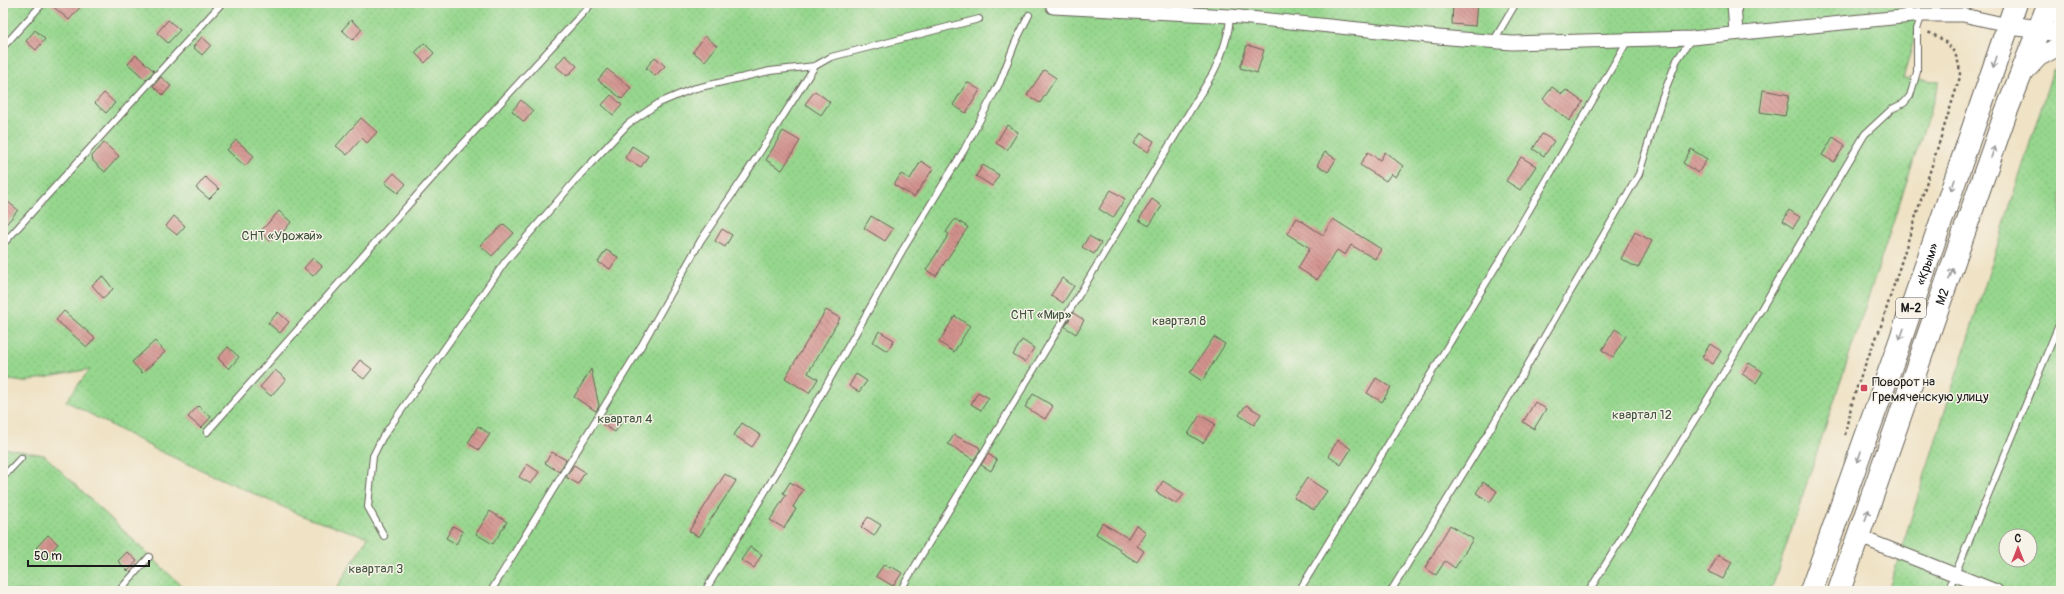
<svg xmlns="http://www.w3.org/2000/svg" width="2064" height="594" viewBox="0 0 2064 594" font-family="Pangolin,sans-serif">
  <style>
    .grass { fill: url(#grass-dots); stroke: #597a55; fill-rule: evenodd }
    .building { fill: url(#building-back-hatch) }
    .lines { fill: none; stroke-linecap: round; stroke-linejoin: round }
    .lane-casing { stroke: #666157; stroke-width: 8 }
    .street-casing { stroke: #666157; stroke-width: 15 }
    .secondary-casing { stroke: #666157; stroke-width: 20 }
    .highway-casing { stroke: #666157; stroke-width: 24 }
    .path { stroke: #666157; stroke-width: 2.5; stroke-dasharray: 3 3; stroke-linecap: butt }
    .lane { stroke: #fff; stroke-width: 6 }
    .street { stroke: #fff; stroke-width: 13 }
    .secondary { stroke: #fff; stroke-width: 18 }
    .highway { stroke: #fff; stroke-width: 22 }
    .oneway { stroke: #999 }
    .poi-dot { fill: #d1495b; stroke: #f7f3e8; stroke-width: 1.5 }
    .labels { text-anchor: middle; stroke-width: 3; stroke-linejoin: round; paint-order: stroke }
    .shield { fill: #f7f3e8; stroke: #5e5c59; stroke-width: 1 }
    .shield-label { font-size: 12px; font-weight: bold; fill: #1c1c1c }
    .park-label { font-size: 13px; fill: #41543e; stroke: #f7f3e8 }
    .street-label { font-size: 13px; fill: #1c1c1c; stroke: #f7f3e8 }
    .poi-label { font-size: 13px; fill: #1c1c1c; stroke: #f7f3e8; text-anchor: start }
  </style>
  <defs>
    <pattern id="grass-dots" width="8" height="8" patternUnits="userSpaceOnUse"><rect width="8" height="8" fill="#96d78e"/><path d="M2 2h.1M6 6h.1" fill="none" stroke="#81b87a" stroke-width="1.8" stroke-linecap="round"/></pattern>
    <pattern id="building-back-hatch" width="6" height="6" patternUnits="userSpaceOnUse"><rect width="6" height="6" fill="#d3938e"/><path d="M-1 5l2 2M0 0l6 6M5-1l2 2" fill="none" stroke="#aa7773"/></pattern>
  </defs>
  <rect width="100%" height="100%" fill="#f7f3e8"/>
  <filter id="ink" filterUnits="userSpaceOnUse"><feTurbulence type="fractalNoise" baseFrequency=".025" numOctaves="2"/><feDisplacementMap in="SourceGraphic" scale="8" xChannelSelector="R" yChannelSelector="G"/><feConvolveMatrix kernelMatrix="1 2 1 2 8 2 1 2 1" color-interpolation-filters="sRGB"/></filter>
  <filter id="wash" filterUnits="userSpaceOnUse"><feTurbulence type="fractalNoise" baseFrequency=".012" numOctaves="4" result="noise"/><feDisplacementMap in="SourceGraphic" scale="16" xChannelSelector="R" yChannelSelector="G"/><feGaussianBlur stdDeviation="0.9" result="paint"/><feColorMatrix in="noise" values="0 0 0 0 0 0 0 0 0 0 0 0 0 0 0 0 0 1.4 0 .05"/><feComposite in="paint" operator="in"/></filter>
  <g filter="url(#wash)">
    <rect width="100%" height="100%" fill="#efe2c5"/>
    <g class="grass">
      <path d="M3 3H1924L1903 79 1940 81 1771 591H335L368 537 310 519 155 449 66 401 90 369 23 382 3 379Z"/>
      <path d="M2053 70H2061V591H1888ZM2006 536H2030V560H2006Z"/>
      <path d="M3 448 44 455 187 591H3Z"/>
    </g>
    <g id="blocks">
      <g class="building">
        <path d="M49 3H84L69 20Z"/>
        <path d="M1453 3H1477L1475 26 1452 24Z"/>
        <path d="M168 20 180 30 168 43 157 33Z"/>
        <path d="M351 20 362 29 353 40 342 30Z"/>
        <path d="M35 30 45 39 36 50 26 41Z"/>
        <path d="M705 36 717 46 705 61 693 52Z"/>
        <path d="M202 37 211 45 202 55 193 47Z"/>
        <path d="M424 43 434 53 425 63 415 53Z"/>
        <path d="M1247 45 1264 50 1257 73 1240 68Z"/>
        <path d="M136 55 154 71 146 80 128 64Z"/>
        <path d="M565 55 577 66 567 76 556 66Z"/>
        <path d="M655 57 665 66 655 76 646 68Z"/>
        <path d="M607 69 631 88 622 99 598 80Z"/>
        <path d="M1044 70 1056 78 1040 103 1027 95Z"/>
        <path d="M161 77 171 86 163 95 153 86Z"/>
        <path d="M967 82 980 90 966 113 953 105Z"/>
        <path d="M1552 87 1562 94 1566 90 1583 102 1569 121 1543 99Z"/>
        <path d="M1763 90 1789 95 1785 116 1760 112Z"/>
        <path d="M815 91 830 102 821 115 805 104Z"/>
        <path d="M104 93 115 103 106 113 95 103Z"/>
        <path d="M611 95 622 105 613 115 602 105Z"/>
        <path d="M521 100 533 111 524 122 512 111Z"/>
        <path d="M361 118 377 132 367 143 362 138 347 155 336 146Z"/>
        <path d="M1007 125 1018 132 1007 150 996 143Z"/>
        <path d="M783 131 800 141 782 170 766 160Z"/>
        <path d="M1141 133 1154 141 1148 152 1134 144Z"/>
        <path d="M1542 134 1554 141 1544 156 1533 149Z"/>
        <path d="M1833 137 1845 145 1834 162 1822 155Z"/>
        <path d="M236 140 254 156 245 166 227 150Z"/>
        <path d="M104 143 119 156 105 172 93 161 92 156Z"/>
        <path d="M632 146 648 156 641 167 625 158Z"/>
        <path d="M1691 149 1707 159 1698 173 1683 163Z"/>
        <path d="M1325 152 1336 159 1328 172 1317 165Z"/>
        <path d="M1368 152 1380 160 1385 152 1403 166 1396 177 1391 174 1386 181 1360 165Z"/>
        <path d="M1521 157 1536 166 1520 190 1506 181Z"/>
        <path d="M921 161 933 169 914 197 894 185 901 174 910 179Z"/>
        <path d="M983 165 999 175 992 186 976 176Z"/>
        <path d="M394 173 406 184 398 193 385 183Z"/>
        <path d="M205 177 219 189 209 199 196 188Z"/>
        <path d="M1111 190 1125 199 1113 218 1099 209Z"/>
        <path d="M3 198 18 210 3 228Z"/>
        <path d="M1152 199 1162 206 1149 226 1139 220Z"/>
        <path d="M1789 210 1800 217 1793 228 1783 221Z"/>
        <path d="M279 211 291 222 283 232 280 230 270 241 260 232Z"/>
        <path d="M174 216 185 226 177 235 166 226Z"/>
        <path d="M871 216 893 229 885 241 864 228Z"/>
        <path d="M1297 218 1323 235 1333 219 1381 249 1375 259 1351 245 1345 255 1337 250 1317 280 1298 268 1310 248 1287 234Z"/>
        <path d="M955 219 968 227 936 276 926 270 949 234 946 232Z"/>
        <path d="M504 224 514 233 492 256 480 245Z"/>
        <path d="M722 229 732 235 725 247 715 241Z"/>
        <path d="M1635 232 1652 241 1638 268 1621 259Z"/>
        <path d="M1089 236 1101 243 1094 254 1082 247Z"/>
        <path d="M606 250 618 257 610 269 598 262Z"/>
        <path d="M313 258 322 266 313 276 304 268Z"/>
        <path d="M103 276 113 289 103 298 92 285Z"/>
        <path d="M1062 278 1074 286 1063 303 1051 295Z"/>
        <path d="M826 310 840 318 808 373 818 379 809 393 785 378Z"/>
        <path d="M64 311 95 338 87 347 56 320Z"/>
        <path d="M278 312 289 322 280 333 268 323Z"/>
        <path d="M1073 313 1084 320 1076 334 1065 327Z"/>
        <path d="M955 316 970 326 954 352 939 342Z"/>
        <path d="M1615 329 1626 336 1613 357 1602 350Z"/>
        <path d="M879 331 894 340 887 351 873 342Z"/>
        <path d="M1214 337 1225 344 1202 381 1190 373Z"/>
        <path d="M1022 340 1034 348 1025 362 1013 355Z"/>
        <path d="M155 341 165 352 142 373 132 362Z"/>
        <path d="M1710 344 1721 351 1713 364 1702 357Z"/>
        <path d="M228 347 239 357 229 369 218 358Z"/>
        <path d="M360 360 372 369 364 379 352 370Z"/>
        <path d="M1749 363 1763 372 1756 383 1742 374Z"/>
        <path d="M591 369 599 406 596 411 574 397Z"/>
        <path d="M275 370 286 379 271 396 260 387Z"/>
        <path d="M856 374 867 381 859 392 849 386Z"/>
        <path d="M1376 378 1391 387 1382 402 1367 393Z"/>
        <path d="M978 392 989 398 981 410 971 404Z"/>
        <path d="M1033 394 1053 406 1045 419 1025 407Z"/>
        <path d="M1535 402 1546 409 1534 429 1523 422Z"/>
        <path d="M1246 405 1261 414 1254 425 1239 415Z"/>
        <path d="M198 406 211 417 201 428 188 417Z"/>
        <path d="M610 414 622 422 615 432 603 425Z"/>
        <path d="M1200 415 1215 424 1203 443 1188 434Z"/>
        <path d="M742 423 760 435 752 447 734 435Z"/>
        <path d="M478 426 490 434 479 450 468 443Z"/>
        <path d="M954 435 979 447 980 450 974 460 948 444Z"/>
        <path d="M1338 440 1351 449 1341 465 1328 456Z"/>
        <path d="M552 452 566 460 559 472 545 463Z"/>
        <path d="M988 454 997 460 991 471 981 465Z"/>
        <path d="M527 464 539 472 531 484 519 477Z"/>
        <path d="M574 465 585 472 578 484 566 477Z"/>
        <path d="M725 474 736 481 699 537 689 531Z"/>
        <path d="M1307 478 1327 491 1314 510 1294 498Z"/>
        <path d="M1163 481 1184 494 1177 504 1156 492Z"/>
        <path d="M790 482 803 490 793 507 796 509 784 528 770 520 786 495 783 493Z"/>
        <path d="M1483 482 1497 491 1490 502 1476 493Z"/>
        <path d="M490 511 507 522 493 544 476 534Z"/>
        <path d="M868 517 881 525 874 536 861 527Z"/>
        <path d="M1102 523 1128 538 1136 525 1146 532 1137 546 1144 551 1137 562 1119 551 1120 549 1096 534Z"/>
        <path d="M1450 525 1473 539 1455 568 1445 561 1436 575 1425 568Z"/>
        <path d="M453 526 463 532 456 544 446 538Z"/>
        <path d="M48 535 58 544 46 557 36 548Z"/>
        <path d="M750 547 762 554 754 568 741 560Z"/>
        <path d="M127 552 137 561 128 571 118 561Z"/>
        <path d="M1718 555 1732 562 1723 579 1709 572Z"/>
        <path d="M884 564 890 568 891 566 902 573 893 586 876 576Z"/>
      </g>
    </g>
  </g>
  <g filter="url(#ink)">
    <use href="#blocks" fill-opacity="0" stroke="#666157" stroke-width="1"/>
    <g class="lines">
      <defs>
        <g id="lane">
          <path d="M1906 17 1911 3"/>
          <path d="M1493 42 1516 3"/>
          <path d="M3 47 43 3"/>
          <path d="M3 244 222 3"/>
          <path d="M207 432 441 168 592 3"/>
          <path d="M3 477 21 458"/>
          <path d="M384 536 368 507 373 456 382 438 505 262 580 175 628 124 659 103 692 89 770 71 815 66 831 57 979 19"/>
          <path d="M119 591 149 557"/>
          <path d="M491 591 643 343 701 240 742 180 815 66"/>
          <path d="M705 591 783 462 902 251 964 150 1000 82 1015 43 1029 15"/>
          <path d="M900 591 1213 73C1222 55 1229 36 1230 16"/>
          <path d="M1299 591 1503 255 1628 40"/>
          <path d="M1391 591 1491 428 1639 174 1662 98 1677 60 1691 39"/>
          <path d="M1589 591 1718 382 1865 134 1892 109 1904 103 1910 96 1917 72V29L1922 15"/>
          <path d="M1948 591 2061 320"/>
        </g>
        <g id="street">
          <path d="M1734 3 1736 33"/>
          <path d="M1053 7 1230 16 1438 37 1512 43 1692 38 1922 15H1963L2008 25"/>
          <path d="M1860 537 1996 591"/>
        </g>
        <g id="secondary">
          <path d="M2055 3 2061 18"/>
          <path d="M2008 25 2061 33"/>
          <path d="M2023 74 2039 57 2061 45"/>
        </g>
        <g id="highway">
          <path id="s1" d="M1811 591 1899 344 2016 3"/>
          <path id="s2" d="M1839 591 2005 115 2049 3"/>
        </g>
      </defs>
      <use href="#lane" class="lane-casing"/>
      <use href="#street" class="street-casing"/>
      <use href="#secondary" class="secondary-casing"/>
      <use href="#highway" class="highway-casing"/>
      <path class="path" d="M1845 435C1852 395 1864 366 1880 329L1960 77C1960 54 1949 40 1927 32"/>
      <use href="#lane" class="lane"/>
      <use href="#street" class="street"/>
      <use href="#secondary" class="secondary"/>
      <use href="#highway" class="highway"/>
    </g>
    <defs><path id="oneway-shaft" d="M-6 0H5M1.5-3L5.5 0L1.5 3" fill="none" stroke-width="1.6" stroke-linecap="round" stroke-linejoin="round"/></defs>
    <g class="oneway">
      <use href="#oneway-shaft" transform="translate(1995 62) rotate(109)"/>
      <use href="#oneway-shaft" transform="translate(1993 152) rotate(-71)"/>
      <use href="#oneway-shaft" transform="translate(1953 185) rotate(109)"/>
      <use href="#oneway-shaft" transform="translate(1951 274) rotate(-71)"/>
      <use href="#oneway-shaft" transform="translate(1902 334) rotate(109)"/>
      <use href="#oneway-shaft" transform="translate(1859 457) rotate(110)"/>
      <use href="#oneway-shaft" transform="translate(1867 515) rotate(-71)"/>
    </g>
  </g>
  <rect class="poi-dot" x="1860" y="384" width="8" height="8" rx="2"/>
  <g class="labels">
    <rect class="shield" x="1896" y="298" width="30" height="20" rx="3"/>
    <g class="shield-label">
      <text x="1911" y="312">М-2</text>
    </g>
    <g class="park-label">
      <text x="282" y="240">СНТ «Урожай»</text>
      <text x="1041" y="319">СНТ «Мир»</text>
      <text x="1179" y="325">квартал 8</text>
      <text x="1642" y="419">квартал 12</text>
      <text x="625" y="423">квартал 4</text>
      <text x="376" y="573">квартал 3</text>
    </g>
    <g class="street-label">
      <text dy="5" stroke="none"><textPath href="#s1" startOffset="347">«Крым»</textPath></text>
      <text dy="5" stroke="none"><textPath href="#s2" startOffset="312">М2</textPath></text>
    </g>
    <g class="poi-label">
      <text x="1872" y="386">Поворот на<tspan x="1872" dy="15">Гремяченскую улицу</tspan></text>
    </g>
  </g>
  <rect width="2064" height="594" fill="none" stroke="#f7f3e8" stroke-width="16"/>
  <g transform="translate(2018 548)"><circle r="19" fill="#f7f3e8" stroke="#9f9d96"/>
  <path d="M0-3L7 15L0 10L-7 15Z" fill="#d1495b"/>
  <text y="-6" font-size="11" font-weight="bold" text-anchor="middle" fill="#1c1c1c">С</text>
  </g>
  <path d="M28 560v6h121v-6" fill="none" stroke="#1c1c1c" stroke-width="2"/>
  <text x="34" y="560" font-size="12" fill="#1c1c1c" stroke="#f7f3e8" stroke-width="3" paint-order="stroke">50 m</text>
</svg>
